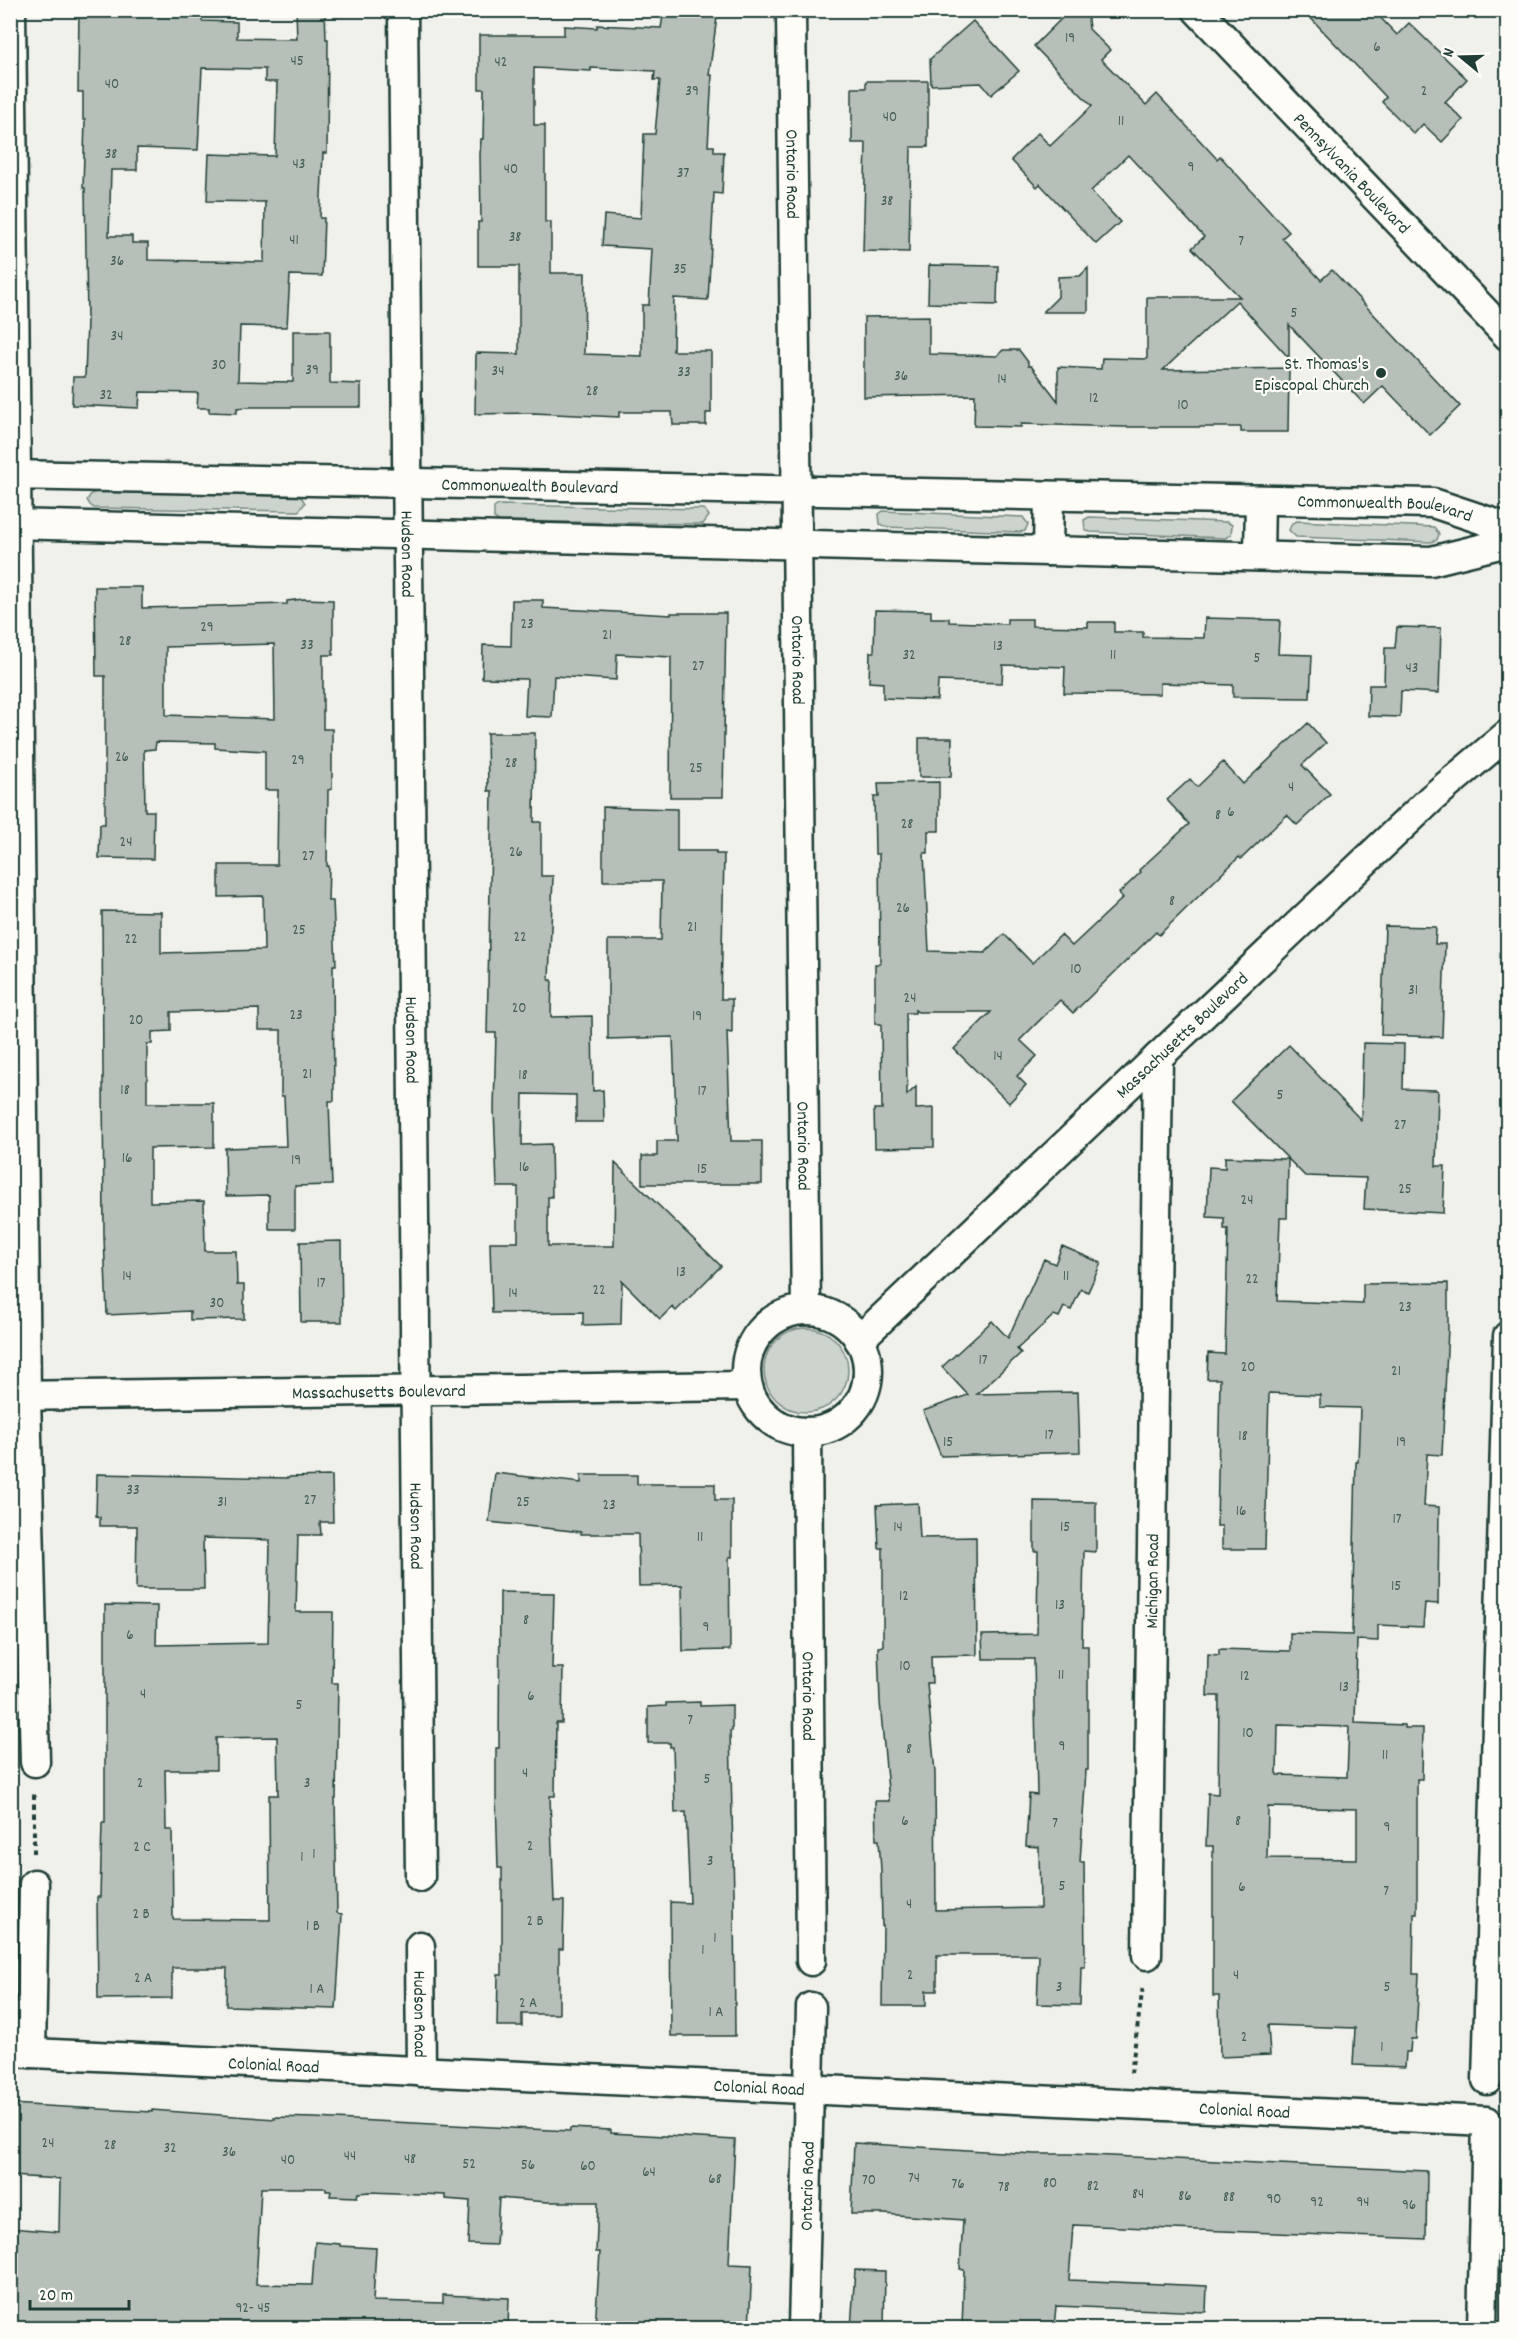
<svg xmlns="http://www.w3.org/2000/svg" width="1518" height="2339" viewBox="0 0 1518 2339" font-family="Dekko,sans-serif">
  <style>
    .green { fill: #cdd3cd; stroke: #768880; stroke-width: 1.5 }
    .building { fill: #b6bfb8; stroke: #1f3d34; stroke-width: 1.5; fill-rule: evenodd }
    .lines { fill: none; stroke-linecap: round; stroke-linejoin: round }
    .street-casing { stroke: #1f3d34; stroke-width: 33 }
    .path { stroke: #1f3d34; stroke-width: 4; stroke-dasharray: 4.5 4.5; stroke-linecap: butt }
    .street { stroke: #fdfcf7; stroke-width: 28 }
    .poi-dot { fill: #1f3d34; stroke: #fdfcf7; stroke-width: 2 }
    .labels { text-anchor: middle; stroke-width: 4.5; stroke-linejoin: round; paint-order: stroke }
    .number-label { font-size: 15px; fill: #455e55 }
    .street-label { font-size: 18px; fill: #1f3d34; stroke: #fdfcf7 }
    .poi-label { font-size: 18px; fill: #1f3d34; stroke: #fdfcf7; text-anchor: end }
  </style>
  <rect width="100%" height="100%" fill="#f0f1eb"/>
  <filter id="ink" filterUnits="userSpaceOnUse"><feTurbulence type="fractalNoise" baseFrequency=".0167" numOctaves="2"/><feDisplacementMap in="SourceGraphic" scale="12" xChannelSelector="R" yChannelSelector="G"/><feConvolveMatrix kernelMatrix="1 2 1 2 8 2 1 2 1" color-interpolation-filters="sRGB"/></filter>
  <g filter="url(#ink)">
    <g class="green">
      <path d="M96 492 298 496 302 498 305 503 299 511 94 508 90 505 87 500 91 494Z"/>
      <path d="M498 505 702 509 705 510 709 516 703 524 499 521 494 518V508Z"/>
      <path d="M883 511 1023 517 1028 524 1025 531 1020 532 885 527 880 524 879 514Z"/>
      <path d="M1089 517 1227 522 1232 525 1231 535 1225 538 1090 532 1085 530 1084 520Z"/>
      <path d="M1297 521 1434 527 1439 534 1437 540 1431 542 1296 537 1289 530 1292 523Z"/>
      <circle cx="806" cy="1370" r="42"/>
    </g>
    <g class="building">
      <path d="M79 10H136V13L202 15V21L237 22V38L297 39 296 10H325L326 39H328L327 153H323L320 218H324L322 276 290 275 287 327 240 326 238 381 293 382V331H330V383L361 384V407H250L237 408V413L209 412V408H197L198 393 140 392 139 408 72 405 73 377H85L87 320 85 188H83L85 120H83V92H78ZM202 68 265 69V82H277L275 156 209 154 207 201 265 202 264 262 148 260V243H132V236H109L111 170H137V148L198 150Z"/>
      <path d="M664 10H718L709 75H712L708 146H714V152H724L722 194 714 193 708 300 674 298 673 351H711V413H706V425H673L672 412H619V417L533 413 475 414 476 353 519 354V266H478V222H481L480 155 481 139H483L484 89H479V35H564V26L597 28V25L661 28ZM534 68 591 71V68L655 71 654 80H660L655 134H644L641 218 604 215 602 246 652 249 649 305H642V356L584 354 585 273H551V222H545V125H534Z"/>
      <path d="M1070 10H1087L1089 29 1110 50 1101 59 1146 105 1157 94 1217 159 1220 156 1289 232 1282 238 1321 280 1332 270 1460 406 1430 435 1383 386 1364 404 1289 325V358L1237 301 1163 370 1289 368 1288 432H1241V427H1123L1021 424V427L974 426 975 395 864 397V317L929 316V354L997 356 1003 350H1019L1028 362V366H1031L1058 401V367L1101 369 1102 358 1147 359V297H1240L1192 248 1204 237 1128 155 1091 191 1120 222 1096 244 1040 184 1037 187 1011 160 1038 133 1050 146 1092 106 1034 46Z"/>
      <path d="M1303 10H1373L1397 35 1409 23 1467 79 1445 102 1463 120 1442 142 1423 124 1414 134 1382 102 1386 97Z"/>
      <path d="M973 21 1019 71 991 95 981 83 931 85 930 59Z"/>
      <path d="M866 81H928V147H911L909 252 863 251 866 143H852V88H866Z"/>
      <path d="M929 265 998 266 997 305 928 303Z"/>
      <path d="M1088 268V312H1043L1058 297V277L1080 276Z"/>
      <path d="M95 587H142V608L287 604V601L303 599 333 600V655H323V729H332V789L328 790 327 866H329L328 901H333L336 965H333L334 1101H329L332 1185 295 1186V1229H269V1195L226 1196 225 1148 286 1146 284 1096H281V1030H259V1009L171 1012V1031L152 1032V1044H147V1103H214V1147L150 1148V1202L204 1201 205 1251H236L237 1285H244V1319L190 1320V1311L107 1315 104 1237 102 911 161 912V953L264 950 263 896 219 897V865H277L278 790H265V751L215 748V743L156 742 155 749 144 750 145 811H154L153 859 99 858 100 824H105V676H96ZM274 644 275 719 166 715V647Z"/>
      <path d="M512 600H543V608L671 615V613H726L723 797H670L671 657 617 654 616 680 554 676 552 717 525 716 527 679 482 678 483 645 511 646Z"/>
      <path d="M875 610 931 611V618H949V622L1007 624V619H1032V626L1088 627V622H1114V632H1143V637L1204 638 1205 618 1280 620 1278 654 1312 655 1310 698 1233 697V685L1160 683V694L1064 693 1065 667 1003 665 1002 683 938 681 937 700 883 698V683L869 682 870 652H874Z"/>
      <path d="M1397 627 1441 628 1439 693 1401 691 1400 717 1368 716 1369 685H1384L1385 648H1395Z"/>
      <path d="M1308 723 1326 743 1302 765 1330 794 1297 825 1287 815 1241 859 1239 857 1159 935 1156 932 1073 1013 1060 1000 1020 1040 1037 1056 1017 1076 1026 1085 1009 1103 954 1049 991 1012H918L915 1010V1013H906L907 1095 916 1087V1109L934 1108V1147L875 1148 874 1109H882L881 1024H875V964H880L879 854H875L874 797H879L878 783 939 782V831H928V853H924L929 951 985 953 1004 934 1032 963 1061 935 1072 946 1123 898 1119 893 1141 872 1139 870 1189 824 1167 800 1190 779 1197 787 1223 762 1243 784Z"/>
      <path d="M487 733H535L534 822H541V876H553L549 980H552L551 1017 592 1016 593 1091 603 1090 604 1122H576V1095L523 1094 522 1145 551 1144 552 1197H548V1246H614L615 1163 721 1266 676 1311 672 1307 660 1319 622 1281 621 1324 583 1325V1312L492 1313 490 1242H518V1187H497L494 1109 496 1033H487L492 791H488Z"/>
      <path d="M919 738H952L951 777H919Z"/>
      <path d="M603 807 677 809V851H716V854H724L721 999H732V1033L727 1032 731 1141H762V1184H642V1156H657V1141H677L673 1037 608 1039V940H661L662 881H603Z"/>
      <path d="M1385 926 1436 927 1435 944H1445L1442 1037 1381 1035Z"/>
      <path d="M1363 1043 1404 1044 1403 1089 1437 1090 1438 1092 1436 1166H1445L1443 1213 1364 1209 1366 1178 1305 1176 1231 1101 1289 1045 1361 1120Z"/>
      <path d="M1225 1157 1288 1159 1287 1218H1280L1277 1301 1363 1304V1284L1448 1283V1328L1442 1455 1427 1454 1424 1506 1439 1507 1438 1604 1425 1603 1423 1627 1378 1625V1641L1357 1640 1355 1723 1404 1725V1728H1423L1422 1779H1417V1914H1414L1413 1974H1419L1416 2039H1411L1410 2052H1406L1405 2067 1353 2065 1355 2028 1268 2025 1270 2055 1220 2057 1219 1996H1213V1846H1206L1208 1793 1218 1794 1219 1696H1207L1208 1654 1219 1655V1649L1290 1651V1633L1352 1635 1356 1462H1358L1360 1408 1320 1407V1395L1269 1393 1265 1549H1222V1526H1217L1220 1379H1207L1208 1353 1225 1354 1228 1229H1224V1218L1207 1217 1209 1167 1225 1168ZM1278 1725 1349 1727 1347 1777 1277 1775ZM1268 1807 1357 1809V1859L1267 1858Z"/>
      <path d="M341 1241 342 1322H301L300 1242Z"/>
      <path d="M1062 1246 1101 1263 1088 1292 1081 1289 1071 1310 1064 1307 1059 1317 1054 1315 1017 1349 1021 1353 977 1394 1078 1392 1080 1452 941 1456 923 1411 968 1395 942 1367 992 1321 1008 1338 1044 1259 1055 1264Z"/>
      <path d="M495 1473 581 1483V1475H637V1484H715V1500H732V1557H729L730 1650 683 1651 682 1585 639 1586 638 1534H581V1532L489 1522Z"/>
      <path d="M97 1474 287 1478V1477L332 1476 333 1522H320L321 1535H298L296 1612H333L332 1683H338L336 1799H335L337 1913 342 1914 336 2009 226 2006 227 1968H172V1998L98 1999 97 1897H100L102 1823H105V1605L157 1606 156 1645 268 1643 270 1540 203 1538 204 1589H136L137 1526H100V1517L96 1516ZM277 1737 278 1795H269L270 1920 173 1919 172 1830H166L165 1770H216V1738Z"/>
      <path d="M1034 1501 1096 1502V1552L1084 1551 1082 1646H1088V1770H1086L1080 1862H1084L1085 1967H1081L1080 2005 1037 2004 1039 1955H937V1991H926V2006H882L883 1926H882L881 1870 879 1840H876L875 1801H889L880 1702 878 1647 883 1646V1548H879L877 1505 918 1503 920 1538 976 1537 977 1655 931 1656 932 1683H927L935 1773 936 1910 1040 1908 1039 1847 1026 1846 1029 1794 1037 1795 1034 1659H983L982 1635 1037 1634 1038 1551H1034Z"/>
      <path d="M500 1592 554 1593 552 1668H563L562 1723H556L555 1796H550L554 1901H564L563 1949H559V2014H522V2026H497L498 1975H502V1868H498L496 1796V1748H499Z"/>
      <path d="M700 1702V1706L732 1705V1731H730L734 1894 735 2036H671L670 1902 690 1903 686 1812 675 1813 673 1747H670V1743H648V1707L666 1706V1703Z"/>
      <path d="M10 2104 152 2112V2110L275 2119 274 2117 315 2118 570 2131V2128L611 2130V2133L735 2140 729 2264 752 2265 749 2328H595L600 2252H596L598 2202H547L499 2198 496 2245 468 2244 470 2201 445 2199V2195L370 2192 358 2193 357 2197 330 2196 331 2191H326V2188H261L256 2284 312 2285 315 2242 340 2244V2246L376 2248 373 2301 443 2303V2295L509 2298 508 2328H10V2228L59 2232 60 2179 10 2176Z"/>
      <path d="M854 2143 1035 2154H1070L1427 2171 1426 2239 1073 2225 1069 2280 1207 2286 1206 2312 1056 2306 1054 2328H962L964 2270 960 2269 963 2220 884 2214H851Z"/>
      <path d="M855 2270 885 2271 884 2328H851Z"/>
    </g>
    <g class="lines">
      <defs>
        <g id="street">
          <path d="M11 10 26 1396 35 1762"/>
          <path id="s1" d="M403 10 420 1877"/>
          <path id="s2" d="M791 10 806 1310"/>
          <path id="s3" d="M1197 10 1508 336"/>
          <path id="s4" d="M10 475 1433 503 1508 528"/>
          <path d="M10 524 1431 561 1508 542"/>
          <path d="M1048 551 1049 496"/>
          <path d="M1259 556 1260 500"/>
          <circle cx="807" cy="1371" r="61"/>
          <path id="s5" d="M859 1340 1432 798 1508 734"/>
          <path id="s6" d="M10 1396 747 1386"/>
          <path id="s7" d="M807 1432 811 1961"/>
          <path id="s8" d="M420 1946 421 2072"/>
          <path id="s9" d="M1147 1955 1158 1057"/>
          <path id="s10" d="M10 2052 1487 2121 1482 2328"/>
          <path d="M31 2053 34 1884"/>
          <path d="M1487 2080 1508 1336"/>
          <path id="s11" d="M803 2328 811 2007"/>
        </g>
      </defs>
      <use href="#street" class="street-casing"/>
      <g class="path">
        <path d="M34 1853V1792"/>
        <path d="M1131 2073 1143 1986"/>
      </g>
      <use href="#street" class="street"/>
    </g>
  </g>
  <circle class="poi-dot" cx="1381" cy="373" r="6"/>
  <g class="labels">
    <g class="number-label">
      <text x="1070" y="42">19</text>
      <text x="1377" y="51">6</text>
      <text x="297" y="65">45</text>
      <text x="501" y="66">42</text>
      <text x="112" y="88">40</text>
      <text x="692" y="95">39</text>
      <text x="1424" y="95">2</text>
      <text x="890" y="121">40</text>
      <text x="1121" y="125">11</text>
      <text x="111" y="158">38</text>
      <text x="299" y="168">43</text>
      <text x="1191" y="171">9</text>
      <text x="511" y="173">40</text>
      <text x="683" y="177">37</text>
      <text x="887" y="205">38</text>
      <text x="515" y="241">38</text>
      <text x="294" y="244">41</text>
      <text x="1241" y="245">7</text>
      <text x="117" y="265">36</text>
      <text x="680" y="273">35</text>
      <text x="1294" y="317">5</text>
      <text x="117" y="340">34</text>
      <text x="219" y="369">30</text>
      <text x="312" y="374">39</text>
      <text x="498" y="375">34</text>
      <text x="684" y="376">33</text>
      <text x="901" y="380">36</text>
      <text x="1002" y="383">14</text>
      <text x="592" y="395">28</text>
      <text x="106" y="399">32</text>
      <text x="1094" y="402">12</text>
      <text x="1183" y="409">10</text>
      <text x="527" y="628">23</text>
      <text x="207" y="631">29</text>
      <text x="607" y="639">21</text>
      <text x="125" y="645">28</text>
      <text x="307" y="649">33</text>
      <text x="998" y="650">13</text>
      <text x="909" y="659">32</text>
      <text x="1113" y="659">11</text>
      <text x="1257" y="662">5</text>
      <text x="698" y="670">27</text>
      <text x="1412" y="672">43</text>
      <text x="122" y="761">26</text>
      <text x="298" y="764">29</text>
      <text x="511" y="767">28</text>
      <text x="696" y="772">25</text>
      <text x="1291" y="791">4</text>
      <text x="1231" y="816">6</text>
      <text x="1218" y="819">8</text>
      <text x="907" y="828">28</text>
      <text x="126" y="846">24</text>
      <text x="516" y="856">26</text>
      <text x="308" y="860">27</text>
      <text x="1172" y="905">8</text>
      <text x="903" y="912">26</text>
      <text x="692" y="931">21</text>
      <text x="299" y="934">25</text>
      <text x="520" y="941">22</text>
      <text x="131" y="943">22</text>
      <text x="1076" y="973">10</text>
      <text x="1413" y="994">31</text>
      <text x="910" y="1002">24</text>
      <text x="519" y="1012">20</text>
      <text x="296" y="1019">23</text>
      <text x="697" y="1020">19</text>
      <text x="136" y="1024">20</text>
      <text x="998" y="1060">14</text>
      <text x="307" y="1078">21</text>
      <text x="523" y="1079">18</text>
      <text x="125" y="1094">18</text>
      <text x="702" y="1095">17</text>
      <text x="1280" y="1099">5</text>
      <text x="1400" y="1129">27</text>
      <text x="127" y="1162">16</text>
      <text x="296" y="1164">19</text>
      <text x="524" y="1171">16</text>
      <text x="702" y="1173">15</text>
      <text x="1405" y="1193">25</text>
      <text x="1247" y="1204">24</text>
      <text x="681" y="1276">13</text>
      <text x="127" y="1280">14</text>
      <text x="1066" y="1280">11</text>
      <text x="1252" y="1283">22</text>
      <text x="321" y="1287">17</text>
      <text x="599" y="1294">22</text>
      <text x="513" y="1297">14</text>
      <text x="217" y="1307">30</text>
      <text x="1405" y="1311">23</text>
      <text x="983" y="1364">17</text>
      <text x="1248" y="1371">20</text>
      <text x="1396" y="1375">21</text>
      <text x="1049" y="1439">17</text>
      <text x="1243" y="1440">18</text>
      <text x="948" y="1446">15</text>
      <text x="1401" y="1446">19</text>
      <text x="133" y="1494">33</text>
      <text x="310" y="1504">27</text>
      <text x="222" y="1506">31</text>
      <text x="523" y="1506">25</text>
      <text x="609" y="1509">23</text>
      <text x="1241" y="1515">16</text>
      <text x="1397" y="1523">17</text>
      <text x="898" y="1531">14</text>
      <text x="1065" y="1531">15</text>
      <text x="700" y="1541">11</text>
      <text x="1396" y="1590">15</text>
      <text x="904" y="1600">12</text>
      <text x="1060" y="1609">13</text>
      <text x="526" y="1624">8</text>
      <text x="706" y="1631">9</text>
      <text x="130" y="1639">6</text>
      <text x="905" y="1670">10</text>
      <text x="1061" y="1679">11</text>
      <text x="1245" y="1680">12</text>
      <text x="1344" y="1691">13</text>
      <text x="143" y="1698">4</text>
      <text x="531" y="1700">6</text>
      <text x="299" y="1709">5</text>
      <text x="690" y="1724">7</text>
      <text x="1248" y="1737">10</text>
      <text x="1062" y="1750">9</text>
      <text x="909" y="1753">8</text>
      <text x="1385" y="1759">11</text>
      <text x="525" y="1777">4</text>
      <text x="707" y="1783">5</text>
      <text x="140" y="1787">2</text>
      <text x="307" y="1787">3</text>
      <text x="905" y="1825">6</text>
      <text x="1238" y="1825">8</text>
      <text x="1055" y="1827">7</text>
      <text x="1387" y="1831">9</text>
      <text x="530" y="1850">2</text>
      <text x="142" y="1851">2 C</text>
      <text x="314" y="1858">1</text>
      <text x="302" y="1861">1</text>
      <text x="710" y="1865">3</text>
      <text x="1062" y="1890">5</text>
      <text x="1242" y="1891">6</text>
      <text x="1386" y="1895">7</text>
      <text x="909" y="1908">4</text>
      <text x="141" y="1918">2 B</text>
      <text x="535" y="1925">2 B</text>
      <text x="313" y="1930">1 B</text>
      <text x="715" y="1942">1</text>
      <text x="703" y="1954">1</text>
      <text x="910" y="1979">2</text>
      <text x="1236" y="1979">4</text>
      <text x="143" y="1982">2 A</text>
      <text x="1059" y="1991">3</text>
      <text x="1387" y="1991">5</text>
      <text x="317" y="1993">1 A</text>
      <text x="528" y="2007">2 A</text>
      <text x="716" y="2016">1 A</text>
      <text x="1244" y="2041">2</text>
      <text x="1382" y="2051">1</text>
      <text x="48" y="2147">24</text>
      <text x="110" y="2149">28</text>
      <text x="170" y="2152">32</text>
      <text x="229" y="2156">36</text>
      <text x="350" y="2160">44</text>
      <text x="410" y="2163">48</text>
      <text x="288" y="2164">40</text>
      <text x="469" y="2168">52</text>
      <text x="528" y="2169">56</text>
      <text x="588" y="2170">60</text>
      <text x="649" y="2176">64</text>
      <text x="914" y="2182">74</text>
      <text x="715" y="2183">68</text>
      <text x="869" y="2184">70</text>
      <text x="1050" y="2187">80</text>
      <text x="958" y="2188">76</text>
      <text x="1093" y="2190">82</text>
      <text x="1004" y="2191">78</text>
      <text x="1138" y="2198">84</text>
      <text x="1185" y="2200">86</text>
      <text x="1229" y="2201">88</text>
      <text x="1274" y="2203">90</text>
      <text x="1317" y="2206">92</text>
      <text x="1363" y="2206">94</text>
      <text x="1409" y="2209">96</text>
      <text x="253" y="2312">92- 45</text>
    </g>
    <g class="street-label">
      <text dy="6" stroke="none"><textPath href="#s3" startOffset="225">Pennsylvania Boulevard</textPath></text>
      <text dy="6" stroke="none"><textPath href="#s2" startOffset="164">Ontario Road</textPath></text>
      <text dy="6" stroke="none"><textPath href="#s4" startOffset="520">Commonwealth Boulevard</textPath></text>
      <text dy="6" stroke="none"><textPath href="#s4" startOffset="1376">Commonwealth Boulevard</textPath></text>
      <text dy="6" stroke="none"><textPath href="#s1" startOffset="544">Hudson Road</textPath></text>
      <text dy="6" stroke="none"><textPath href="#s2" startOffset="650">Ontario Road</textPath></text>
      <text dy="6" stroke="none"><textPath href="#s5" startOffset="444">Massachusetts Boulevard</textPath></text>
      <text dy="6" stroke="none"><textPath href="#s1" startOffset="1030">Hudson Road</textPath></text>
      <text dy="6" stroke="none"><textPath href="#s2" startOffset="1136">Ontario Road</textPath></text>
      <text dy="6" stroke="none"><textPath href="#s6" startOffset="369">Massachusetts Boulevard</textPath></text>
      <text dy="6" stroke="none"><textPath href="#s1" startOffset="1516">Hudson Road</textPath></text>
      <text dy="6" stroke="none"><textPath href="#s9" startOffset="374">Michigan Road</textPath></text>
      <text dy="6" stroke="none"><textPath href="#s7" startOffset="264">Ontario Road</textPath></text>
      <text dy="6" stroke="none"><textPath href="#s8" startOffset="68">Hudson Road</textPath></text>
      <text dy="6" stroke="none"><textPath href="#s10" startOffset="264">Colonial Road</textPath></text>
      <text dy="6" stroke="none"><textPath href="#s10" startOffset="750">Colonial Road</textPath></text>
      <text dy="6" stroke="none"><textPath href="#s10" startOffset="1236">Colonial Road</textPath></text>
      <text dy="6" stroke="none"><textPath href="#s11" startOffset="142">Ontario Road</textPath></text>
    </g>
    <g class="poi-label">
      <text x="1369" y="369">St. Thomas's<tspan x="1369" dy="21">Episcopal Church</tspan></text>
    </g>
  </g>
  <rect width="1518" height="2339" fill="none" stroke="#fdfcf7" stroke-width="36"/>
  <rect x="18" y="18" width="1482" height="2303" fill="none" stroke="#1f3d34" stroke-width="2" filter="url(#ink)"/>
  <g transform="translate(1461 57) rotate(289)" stroke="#fdfcf7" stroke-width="4.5" paint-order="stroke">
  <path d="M0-4.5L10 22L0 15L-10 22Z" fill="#1f3d34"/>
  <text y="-9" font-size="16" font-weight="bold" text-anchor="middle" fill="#1f3d34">N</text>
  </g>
  <path d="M30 2300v9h99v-9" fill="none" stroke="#1f3d34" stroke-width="3"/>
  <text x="39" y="2300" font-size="18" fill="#1f3d34" stroke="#fdfcf7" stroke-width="4.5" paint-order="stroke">20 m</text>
</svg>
